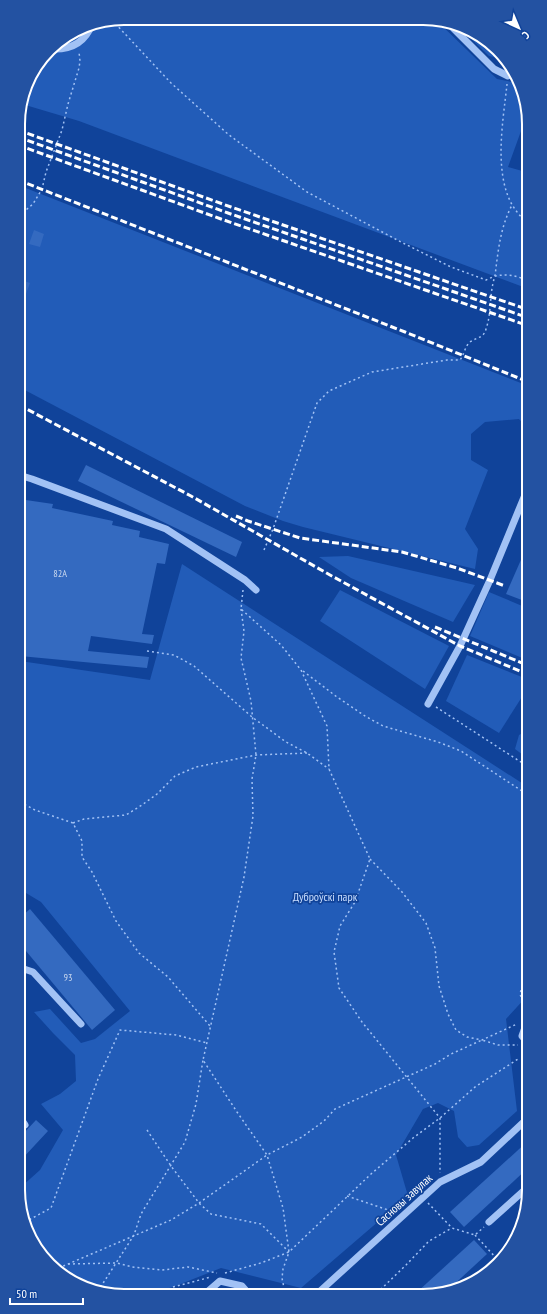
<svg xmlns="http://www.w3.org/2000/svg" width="547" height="1314" viewBox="0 0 547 1314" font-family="'PT Sans Narrow',sans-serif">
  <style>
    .green { fill: #225cb8 }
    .building { fill: #346ac0 }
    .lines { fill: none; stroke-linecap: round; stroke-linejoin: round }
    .path { stroke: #a2c2f5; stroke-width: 1.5; stroke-dasharray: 2 3; stroke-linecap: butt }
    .minor { stroke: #a2c2f5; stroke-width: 7 }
    .rail { stroke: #fff; stroke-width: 3; stroke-dasharray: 7 3; stroke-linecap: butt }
    .labels { text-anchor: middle; stroke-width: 3.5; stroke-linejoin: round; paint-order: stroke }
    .number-label { font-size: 10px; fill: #ccdaef }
    .park-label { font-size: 12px; fill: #cadefe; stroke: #10439a }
    .street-label { font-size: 12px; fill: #fff; stroke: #10439a }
    .rim { fill: none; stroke: #fff; stroke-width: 2 }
  </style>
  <rect width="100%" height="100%" fill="#10439a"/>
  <g class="green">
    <path d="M124 18 436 20 497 79 512 82 515 79 525 97V120L508 167 526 172V288L79 121 22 104 29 78 54 45 84 26Z"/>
    <path d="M461 29 498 49 504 59 489 56Z"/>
    <path d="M18 185 526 385V427L519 419 485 422 471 434V460L488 470 465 529 478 549 475 569 303 527 283 521 245 506 19 387Z"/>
    <path d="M348 556 475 585 453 622 351 578 319 557Z"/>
    <path d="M182 564 528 787V995L506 1019 517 1111 479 1145 467 1147 458 1137 454 1111 438 1103 423 1109 396 1155 408 1196 301 1288 221 1268 173 1287 146 1294H104L54 1269 22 1217 21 1187 40 1170 63 1130 41 1104 60 1094 76 1081 75 1055 53 1033 34 1012 50 1009 81 1043 95 1039 130 1011 41 902 21 890 20 661 150 680Z"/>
    <path d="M340 590 449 646 425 689 320 621Z"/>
    <path d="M489 592 527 608V660L470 636Z"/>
    <path d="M467 655 527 679V689L499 733 446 701Z"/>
    <path d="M527 731V758L515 749 519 735Z"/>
  </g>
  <g class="building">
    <path d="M34 230 44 234 40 247 29 244Z"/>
    <path d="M19 279 30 283 26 294 19 291Z"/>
    <path d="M86 465 242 542 236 557 78 481Z"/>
    <path d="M19 499 53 504 52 508 113 521 112 525 140 531 139 537 169 544 165 564 157 563 142 634 154 635 152 644 91 636 88 651 149 657 147 668 20 656V571L25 545 20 544Z"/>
    <path d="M527 546V602L506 594Z"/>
    <path d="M30 909 115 1010 92 1030 21 945V917Z"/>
    <path d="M36 1120 48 1131 21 1160V1139L25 1135 23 1134Z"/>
    <path d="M529 1140V1167L464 1227 450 1212Z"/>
    <path d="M474 1240 487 1254 448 1290 444 1292 416 1293Z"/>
  </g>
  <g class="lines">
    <g class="path">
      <path d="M112 20 171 83 229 135 307 192 401 242 451 267 486 280 495 276C498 252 500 228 512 205"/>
      <path d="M507 84C503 124 489 192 526 221"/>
      <path d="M19 216 33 204 42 189 46 172 62 130 68 104 79 68 80 61 79 52"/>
      <path d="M264 550 273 529 317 403 329 391 372 372 447 360H460C464 355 465 346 470 342 477 337 484 338 486 329 492 312 489 293 495 276 506 274 515 275 526 280"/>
      <path d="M243 590 241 609 281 645 301 670 327 726 329 769 370 859 355 902 340 926 334 952 339 988 362 1022 440 1118V1173"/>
      <path d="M241 609 244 631 241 658 251 701 256 755 252 779 253 816 244 877 203 1060 237 1112 267 1155 283 1208 289 1252 283 1269 282 1278 285 1293"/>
      <path d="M147 651 174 655 194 666 252 717 286 742 307 753 329 769"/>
      <path d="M303 671 337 697 365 716 383 726 438 742 461 751 522 791 528 800"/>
      <path d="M436 707 527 766"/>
      <path d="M20 802 35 810 73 823 82 841V857L92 872 116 921 139 953 168 977 210 1026"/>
      <path d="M73 823 84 819 126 815 142 805 157 794 175 776 196 767 256 755 307 753"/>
      <path d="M370 859 402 892 426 923 435 948 439 986 448 1014 456 1030 467 1037 482 1040 517 1024"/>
      <path d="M526 1011 520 994 528 963"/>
      <path d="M147 1130 171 1166 199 1203 211 1214 261 1224 289 1252"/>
      <path d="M347 1196 394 1212"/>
      <path d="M428 1203 452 1228 475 1235 484 1227"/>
      <path d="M25 1222 51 1208 98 1079 120 1030 176 1035 207 1043"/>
      <path d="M475 1235 498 1260 492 1266"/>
      <path d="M68 1264 117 1263 132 1267 162 1270 188 1267 217 1273"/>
      <path d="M54 1270 171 1220 199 1203 267 1155 302 1137 324 1121 335 1109 435 1064 451 1054 482 1040 498 1045H518"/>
      <path d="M225 1273 261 1263 289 1252 371 1174 413 1138 440 1118 475 1087 518 1059"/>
      <path d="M173 1287 211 1277"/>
      <path d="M100 1292V1288L134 1235 141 1214 185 1142 196 1104 203 1060"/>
      <path d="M377 1293 406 1265 429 1241 452 1228"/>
    </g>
    <g class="minor">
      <path d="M447 22 494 69 508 76 512 73"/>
      <path d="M51 49C70 50 85 43 92 24"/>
      <path d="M19 475 32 479 166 529 245 580 256 590"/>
      <path d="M428 704 460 646 490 580 527 490"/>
      <path d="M21 968 33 972 81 1024"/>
      <path d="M528 1019 522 1036 528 1043"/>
      <path d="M21 1119 25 1125"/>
      <path d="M489 1222 529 1186"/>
      <path d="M318 1293 440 1182 481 1162 529 1117"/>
      <path d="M205 1294 220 1281 242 1286 248 1293"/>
    </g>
    <g class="rail">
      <path d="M18 130 231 207 526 309"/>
      <path d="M18 137 228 213 526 317"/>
      <path d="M18 145 221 219 526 325"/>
      <path d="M18 180 405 332 526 381"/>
      <path d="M19 405 191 496 330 575 460 646 527 674"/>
      <path d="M236 516 248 521 300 538 402 552 457 568 505 586"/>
      <path d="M435 627 527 665"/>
    </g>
  </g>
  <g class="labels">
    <g class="number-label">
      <text x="60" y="577">82А</text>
      <text x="68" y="981">93</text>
    </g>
    <g class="park-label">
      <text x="325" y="901">Дуброўскі парк</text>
    </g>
    <g class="street-label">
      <text transform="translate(404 1200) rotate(-42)" y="4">Сасновы завулак</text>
    </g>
  </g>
  <path d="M0 0H547V1314H0ZM124 25H423A99 99 0 0 1 522 124V1190A99 99 0 0 1 423 1289H124A99 99 0 0 1 25 1190V124A99 99 0 0 1 124 25Z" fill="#2352a2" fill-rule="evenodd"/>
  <path class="rim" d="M124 25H423A99 99 0 0 1 522 124V1190A99 99 0 0 1 423 1289H124A99 99 0 0 1 25 1190V124A99 99 0 0 1 124 25Z"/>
  <g transform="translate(519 28) rotate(136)" stroke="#10439a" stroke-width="3" paint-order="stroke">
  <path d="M0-3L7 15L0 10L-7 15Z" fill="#ffffff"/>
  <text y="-6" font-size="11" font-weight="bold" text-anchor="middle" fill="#ffffff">С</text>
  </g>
  <path d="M10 1298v6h73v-6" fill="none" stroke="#ffffff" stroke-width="2"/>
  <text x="16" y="1298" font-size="12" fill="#ffffff" stroke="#10439a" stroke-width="3" paint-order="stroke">50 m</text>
</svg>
